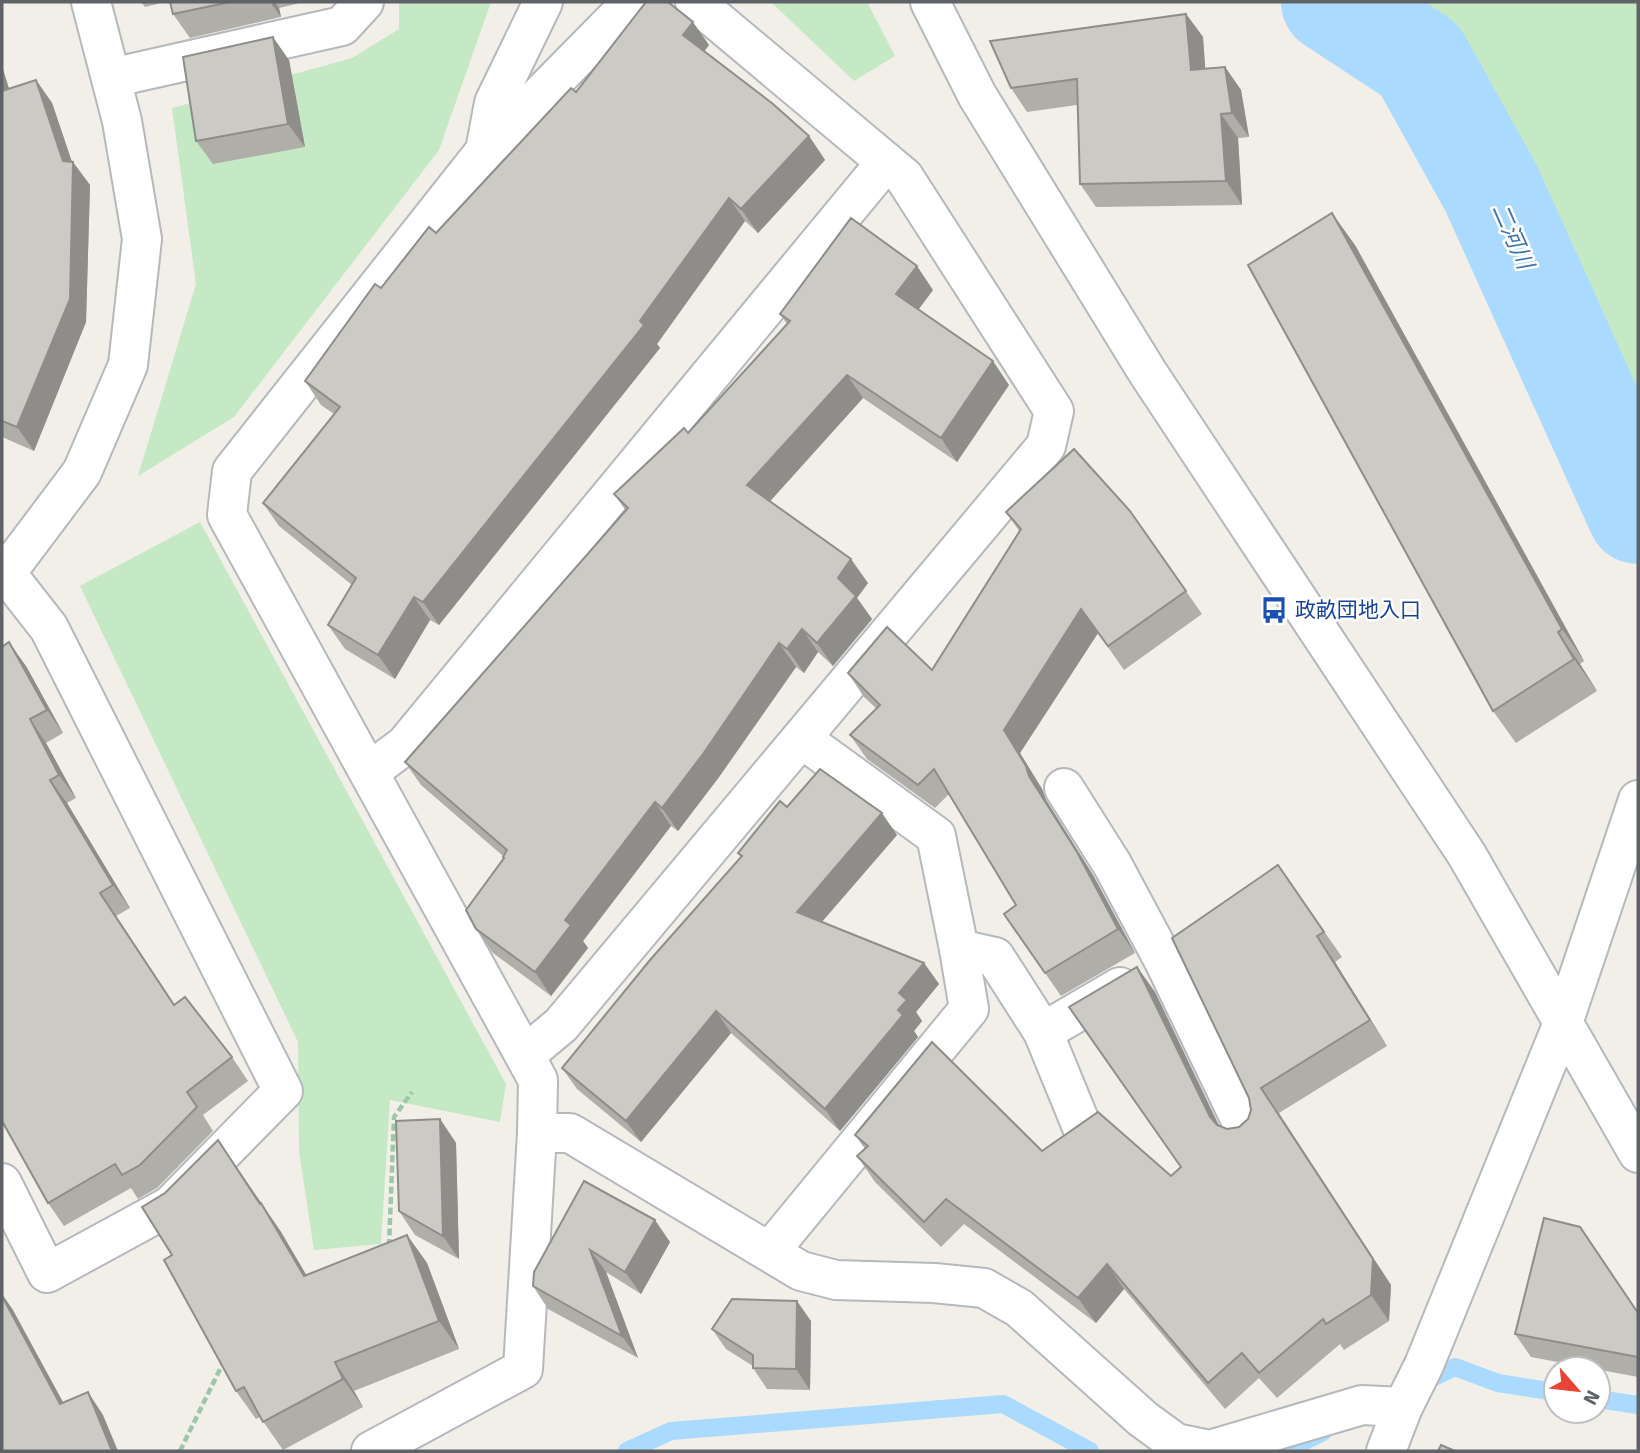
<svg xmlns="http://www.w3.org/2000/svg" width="1640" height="1453" viewBox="0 0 1640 1453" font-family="Signika,'Noto Sans JP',sans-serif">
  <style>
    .green { fill: #c5e8c5 }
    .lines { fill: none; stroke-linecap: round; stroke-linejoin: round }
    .stream { stroke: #aadaff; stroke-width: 18 }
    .river { stroke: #aadaff; stroke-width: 102 }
    .minor-casing { stroke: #b5b8bc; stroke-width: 42 }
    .path { stroke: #9cc7a9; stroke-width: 4.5; stroke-dasharray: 7 3.5; stroke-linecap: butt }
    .minor { stroke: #fff; stroke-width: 38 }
    .wall { fill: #afaea9 }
    .shaded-wall { fill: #8f8d8a }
    .building { fill: #cccac5; stroke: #8f8d8a; stroke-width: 2 }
    .labels { text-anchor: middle; stroke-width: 5; stroke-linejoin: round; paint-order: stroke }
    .transit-label { font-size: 21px; fill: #164399; stroke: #fff; text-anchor: start }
    .water-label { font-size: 23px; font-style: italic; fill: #4174aa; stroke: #fff }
  </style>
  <rect width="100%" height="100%" fill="#f1efe8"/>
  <g class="green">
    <path d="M399 2H491L439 150 234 417 138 476 196 284 172 108 352 58 399 29Z"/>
    <path d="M771 2H867L895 56 854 81Z"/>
    <path d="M1421 2H1638V404L1586 311 1504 135Z"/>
    <path d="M200 522 506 1084 500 1122 390 1100 381 1244 314 1250 299 1151 298 1042 80 586Z"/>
  </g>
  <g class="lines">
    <g class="stream">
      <path d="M1420 1384 1455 1367 1498 1383 1556 1392"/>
      <path d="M1598 1399 1638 1405"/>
      <path d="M627 1451 671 1431 1003 1404 1090 1451"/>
      <path d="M1285 1451 1323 1432"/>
    </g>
    <path class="river" d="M1332 2 1420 60 1491 188 1638 513"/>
    <defs>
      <g id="minor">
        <path d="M930 2 977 95 1148 373 1467 855 1638 1153"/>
        <path d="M111 78 342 26 364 2"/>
        <path d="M485 151 494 103 543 2"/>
        <path d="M2 576 6 573 82 472 128 365 142 239 122 121 91 2"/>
        <path d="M369 772 405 745 886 162"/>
        <path d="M1064 788 1112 864 1164 961 1247 1133"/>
        <path d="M959 949 995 957 1043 1032 1082 1127"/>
        <path d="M1043 1032 1120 987"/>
        <path d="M525 1055 561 1025 1046 446 1054 411 904 177 695 2"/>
        <path d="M537 1133H570L801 1271 836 1280 934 1283 984 1288 1019 1308 1143 1419 1176 1443 1210 1450 1362 1405 1403 1407"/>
        <path d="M2 1183 47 1273 170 1206 283 1091 49 628 6 573"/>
        <path d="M770 1251 969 1009 959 949 936 836 802 739"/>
        <path d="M371 1451 523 1369 537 1133 538 1080 227 515 232 471 485 151 632 2"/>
        <path d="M1386 1451 1403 1407 1424 1365 1563 1023 1638 800"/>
      </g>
    </defs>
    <use href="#minor" class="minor-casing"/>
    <g class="path">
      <path d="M389 1246 394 1117 412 1092"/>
      <path d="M180 1451 224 1361"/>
    </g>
    <use href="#minor" class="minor"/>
  </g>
  <g class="wall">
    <path d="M141 2H165L145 7Z"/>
    <path d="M170 2H304L279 8 281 17 190 38 173 14Z"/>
    <path d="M1186 14 1203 37 1205 68 1225 67 1241 90 1249 137 1238 138 1242 205 1096 207 1080 184 1077 105 1027 112 1011 88Z"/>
    <path d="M709 45 704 52 809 136 825 160 758 233 745 221 657 344 660 348 439 625 430 620 395 679 345 649 328 625 352 585 279 526 263 503 334 414 321 405 305 381 381 288 576 92Z"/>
    <path d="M289 60 305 147 213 164 196 141Z"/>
    <path d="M2 66 9 89 36 80 52 103 72 162 90 185 86 322 34 451 2 437Z"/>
    <path d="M1355 245 1584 661 1580 664 1597 691 1516 743 1493 711Z"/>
    <path d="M933 290 918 310 1009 385 957 462 863 398 770 501 868 583 857 598 872 619 833 666 818 652 804 673 796 667 719 777 678 831 671 826 583 941 588 948 551 996 493 953 476 929 504 859 503 856 421 785 405 762 626 511 614 494 688 433 787 324 780 314Z"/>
    <path d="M1130 511 1202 614 1124 670 1098 633 1020 753 1042 789 1046 800 1093 875 1135 953 1061 996 1004 914 1016 905 949 794 935 808 867 759 850 735 877 709 864 697 848 673 932 670 1020 532 1006 512Z"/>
    <path d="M26 666 63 733 46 743 76 798 67 803 130 908 116 916 174 1005 232 1057 248 1081 203 1115 213 1131 157 1188 138 1199 131 1188 64 1226 48 1203Z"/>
    <path d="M787 807 897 835 822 922 924 963 939 984 916 1012 922 1021 914 1031 918 1037 840 1131 731 1033 641 1142 577 1089 562 1068 741 857 738 853Z"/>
    <path d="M1278 865 1342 957 1335 962 1387 1046 1279 1113 1391 1285 1389 1321 1344 1350 1340 1344 1277 1398 1259 1378 1225 1409 1124 1289 1096 1323 964 1224 941 1247 875 1182 857 1156 865 1149 855 1135 1042 1151 1171 1176 1181 1167 1137 967 1155 992 1220 1127 1227 1129 1239 1127 1248 1119 1251 1110Z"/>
    <path d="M440 1119 456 1143 459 1259 415 1235 399 1211Z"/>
    <path d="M218 1140 281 1232 306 1275 407 1235 427 1263 459 1349 354 1391 363 1407 283 1450 260 1417 256 1419 236 1391 172 1255 165 1193Z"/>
    <path d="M584 1181 670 1242 641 1294 606 1272 638 1358 548 1309 533 1286Z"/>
    <path d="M1638 1312V1377L1531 1357 1515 1334Z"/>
    <path d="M811 1321 810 1390 767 1389 753 1368V1366L726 1349 712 1329Z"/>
  </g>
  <g class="shaded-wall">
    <path d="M270 2H275L279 8 281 17Z"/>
    <path d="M1186 14 1203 37 1207 93 1191 70Z"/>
    <path d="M693 22 709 45 699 58 683 35Z"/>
    <path d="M273 37 289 60 305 147 288 124Z"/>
    <path d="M2 66 17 115 2 93Z"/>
    <path d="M1225 67 1241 90 1249 137 1232 113Z"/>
    <path d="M36 80 52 103 73 165V162L90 185 86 322 34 451 17 427 63 161Z"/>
    <path d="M1221 114 1238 138 1242 205 1226 181Z"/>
    <path d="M809 136 825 160 758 233 741 209Z"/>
    <path d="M729 198 745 221 657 344 660 348 439 625 423 602 640 321Z"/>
    <path d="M1332 213 1355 245 1584 661 1562 629Z"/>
    <path d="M917 266 933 290 912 318 896 294Z"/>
    <path d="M993 361 1009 385 957 462 941 438Z"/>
    <path d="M847 375 863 398 764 508 747 485Z"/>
    <path d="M851 559 868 583 857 598 872 619 833 666 817 643 838 578Z"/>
    <path d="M414 597 430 620 395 679 378 655Z"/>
    <path d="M1081 609 1098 633 1020 753 1042 789 1046 800 1093 875 1135 953 1118 929 1029 776 1004 730Z"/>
    <path d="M802 629 818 652 804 673 787 649Z"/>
    <path d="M1558 632 1580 664 1597 691 1574 659Z"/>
    <path d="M9 642 26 666 63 733 47 710Z"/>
    <path d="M779 643 796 667 719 777 678 831 662 808Z"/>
    <path d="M30 719 46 743 76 798 59 775Z"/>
    <path d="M50 780 67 803 130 908 113 885Z"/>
    <path d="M655 802 671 826 583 941 588 948 551 996 535 972 565 920Z"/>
    <path d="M882 813 897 835 812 933 797 912Z"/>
    <path d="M100 893 116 916 190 1029 174 1005Z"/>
    <path d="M1317 936 1335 962 1387 1046 1370 1020Z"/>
    <path d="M924 963 939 984 916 1012 922 1021 914 1031 918 1037 840 1131 825 1109 898 1010 899 993Z"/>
    <path d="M1137 967 1155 992 1227 1143 1210 1117Z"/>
    <path d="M716 1011 731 1033 641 1142 626 1121Z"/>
    <path d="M1261 1088 1391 1285 1389 1321 1371 1295Z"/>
    <path d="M440 1119 456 1143 459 1259 443 1236Z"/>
    <path d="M218 1140 281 1232 324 1305 304 1276Z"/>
    <path d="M655 1220 670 1242 641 1294 625 1272Z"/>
    <path d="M407 1235 427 1263 459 1349 439 1321Z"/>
    <path d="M590 1250 606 1272 638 1358 622 1336Z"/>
    <path d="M1107 1264 1124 1289 1096 1323 1078 1298Z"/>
    <path d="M2 1294 13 1310 76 1426 60 1404 2 1296Z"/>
    <path d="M797 1301 811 1321 810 1390 796 1369Z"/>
    <path d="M335 1362 354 1391 363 1407 343 1379Z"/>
    <path d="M88 1392 103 1415 118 1451H112Z"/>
  </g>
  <g class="building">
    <path d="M170 2H230L173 14Z"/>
    <path d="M646 2H668L693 22 683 35 773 104 809 136 741 209 729 198 640 321 644 325 423 602 414 597 378 655 328 625 356 578 263 503 340 407 305 381 375 284 381 288 429 227 436 233 571 88 576 92Z"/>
    <path d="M1186 14 1191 70 1225 67 1232 113 1221 114 1226 181 1080 184 1077 79 1011 88 990 41Z"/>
    <path d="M273 37 288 124 196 141 183 57Z"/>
    <path d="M36 80 63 161 73 162 70 299 17 427 2 421V91Z"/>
    <path d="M1332 213 1562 629 1558 632 1574 659 1493 711 1248 265Z"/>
    <path d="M851 218 917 266 896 294 993 361 941 438 847 375 747 485 851 559 838 578 856 596 817 643 802 629 787 649 779 643 703 754 662 808 655 802 565 920 571 925 535 972 476 929 466 910 504 858 503 857 507 850 405 762 628 508 614 494 684 428 688 433 790 321 780 314Z"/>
    <path d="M1074 449 1130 511 1186 591 1108 646 1081 609 1004 730 1026 766 1029 776 1077 852 1118 929 1045 973 1004 914 1016 905 934 769 918 785 850 735 880 705 848 673 887 627 932 670 1021 529 1006 512Z"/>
    <path d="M9 642 47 710 30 719 59 775 50 780 113 885 100 893 174 1005 185 997 232 1057 187 1092 197 1107 140 1165 122 1175 115 1164 48 1203 2 1121V647Z"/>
    <path d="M820 769 882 813 797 912 924 963 899 993 907 1000 898 1010 903 1015 825 1109 716 1011 626 1121 562 1068 650 960 742 856 738 853 780 801 787 807Z"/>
    <path d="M1278 865 1324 932 1317 936 1370 1020 1261 1088 1373 1259 1371 1295 1326 1324 1323 1319 1259 1373 1242 1353 1208 1383 1107 1264 1078 1298 946 1199 924 1222 857 1156 868 1146 855 1135 932 1042 1042 1151 1098 1112 1171 1176 1181 1167 1069 1007 1137 967 1210 1117 1217 1125 1227 1129 1239 1127 1248 1119 1251 1110 1249 1098 1172 938Z"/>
    <path d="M440 1119 443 1236 399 1211 396 1121Z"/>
    <path d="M218 1140 260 1204 261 1203 304 1276 407 1235 439 1321 335 1362 343 1379 263 1422 244 1387 236 1391 164 1260 172 1255 142 1207 165 1193Z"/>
    <path d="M584 1181 655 1220 625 1272 590 1250 622 1336 533 1286 534 1272Z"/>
    <path d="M1544 1218 1580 1227 1638 1313V1357L1515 1334Z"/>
    <path d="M2 1296 60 1404 88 1392 112 1451H2Z"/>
    <path d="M732 1299 797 1301 796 1369 753 1368V1355L712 1329Z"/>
    <path d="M1441 1445 1455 1451H1438Z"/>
  </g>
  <defs>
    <symbol id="bus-bare" viewBox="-9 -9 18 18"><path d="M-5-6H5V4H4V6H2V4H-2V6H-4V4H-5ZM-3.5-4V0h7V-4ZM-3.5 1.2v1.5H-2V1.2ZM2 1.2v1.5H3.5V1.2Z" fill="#1a4fb4" stroke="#fff" stroke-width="2.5" paint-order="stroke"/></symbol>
  </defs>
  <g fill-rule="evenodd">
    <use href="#bus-bare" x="1255" y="591" width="38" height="38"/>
  </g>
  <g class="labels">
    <g class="transit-label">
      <text x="1295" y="617">政畝団地入口</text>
    </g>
    <g class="water-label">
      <text transform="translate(1513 236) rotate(66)" y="8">二河川</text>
    </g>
  </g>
  <rect width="1640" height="1453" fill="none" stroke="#5f6368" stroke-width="7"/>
  <g transform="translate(1577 1390) rotate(118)"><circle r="33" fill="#ffffff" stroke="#bfc1c3" stroke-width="2"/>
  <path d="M0-5L12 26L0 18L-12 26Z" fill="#ea4335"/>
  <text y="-10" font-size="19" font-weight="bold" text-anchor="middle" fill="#5f6368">N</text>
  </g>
</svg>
